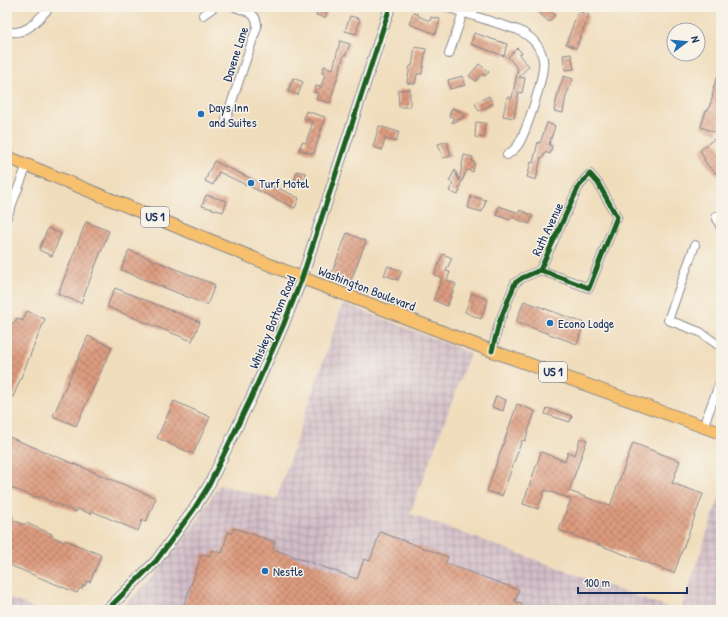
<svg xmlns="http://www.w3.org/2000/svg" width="728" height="617" viewBox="0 0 728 617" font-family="'Patrick Hand',sans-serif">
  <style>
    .industrial { fill: url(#industrial-grid) }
    .building { fill: url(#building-cross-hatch) }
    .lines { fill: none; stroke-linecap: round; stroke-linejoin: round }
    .minor-casing { stroke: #86868d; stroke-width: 10 }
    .tertiary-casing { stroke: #86868d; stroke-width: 12 }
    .primary-casing { stroke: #86868d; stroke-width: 14 }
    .minor { stroke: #fff; stroke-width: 8 }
    .tertiary { stroke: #fff; stroke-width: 10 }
    .primary { stroke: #f7c06c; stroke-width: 12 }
    .cycleway-casing { stroke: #f7f3e8; stroke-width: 8 }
    .cycleway { stroke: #1b5e20; stroke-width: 5 }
    .poi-dot { fill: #1f6fb2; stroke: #f7f3e8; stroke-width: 1.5 }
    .labels { text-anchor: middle; stroke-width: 3; stroke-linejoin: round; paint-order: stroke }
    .shield { fill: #f7f3e8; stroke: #5d6a87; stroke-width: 1 }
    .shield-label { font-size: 12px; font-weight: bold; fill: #1b2f5e }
    .street-label { font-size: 13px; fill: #1b2f5e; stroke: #f7f3e8 }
    .poi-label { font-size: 13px; fill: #1b2f5e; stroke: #f7f3e8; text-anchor: start }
  </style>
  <defs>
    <pattern id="industrial-grid" width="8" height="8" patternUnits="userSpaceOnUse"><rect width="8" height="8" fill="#d2bdc7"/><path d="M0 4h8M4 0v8" fill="none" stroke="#aa9aa5"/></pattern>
    <pattern id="building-cross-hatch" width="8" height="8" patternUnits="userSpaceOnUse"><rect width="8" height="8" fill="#dd9b7e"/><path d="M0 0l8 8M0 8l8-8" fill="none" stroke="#b27f6a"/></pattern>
  </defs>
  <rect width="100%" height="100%" fill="#f7f3e8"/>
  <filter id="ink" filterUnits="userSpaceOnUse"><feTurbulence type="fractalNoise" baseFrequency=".025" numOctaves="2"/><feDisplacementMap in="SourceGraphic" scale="8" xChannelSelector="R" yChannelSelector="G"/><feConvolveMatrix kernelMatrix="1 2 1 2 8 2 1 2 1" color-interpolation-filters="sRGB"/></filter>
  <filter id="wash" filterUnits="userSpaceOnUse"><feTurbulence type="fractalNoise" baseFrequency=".012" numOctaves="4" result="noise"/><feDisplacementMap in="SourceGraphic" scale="16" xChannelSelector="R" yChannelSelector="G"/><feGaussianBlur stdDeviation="0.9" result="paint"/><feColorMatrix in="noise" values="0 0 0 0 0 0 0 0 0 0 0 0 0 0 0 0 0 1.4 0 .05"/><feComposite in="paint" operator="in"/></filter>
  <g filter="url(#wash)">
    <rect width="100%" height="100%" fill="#f0ddbc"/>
    <g class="industrial">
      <path d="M343 303 470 353 410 514 674 610H119L150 580 171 555 197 521 219 485 276 499Z"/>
      <path d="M721 492V610H681Z"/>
      <path d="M7 597 26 605 34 610H7Z"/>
    </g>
    <g id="blocks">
      <g class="building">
        <path d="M319 7H329L325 18 316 15Z"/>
        <path d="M542 7H546L555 15 549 22 538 12Z"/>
        <path d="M578 11 589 15 576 48 566 44Z"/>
        <path d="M413 13 418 14V16L430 21 431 17 440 19 436 34 409 24Z"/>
        <path d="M350 16 360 19 356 34 345 31Z"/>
        <path d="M474 33 507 44 504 56 471 44Z"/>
        <path d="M340 41 350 44 346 55H344L330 103 316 99 318 93 314 92 316 86 321 87 325 74 322 73 324 66 333 69Z"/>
        <path d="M415 47 426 49 422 74H417L415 84 407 83 410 66H412Z"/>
        <path d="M517 48 522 53 519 55 529 66 519 77 525 78 522 93 519 92 514 118 503 116 507 97 512 98 518 69 508 57Z"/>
        <path d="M571 54 574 69 565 70 563 55Z"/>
        <path d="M479 64 489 72 485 76 482 74 476 81 469 76Z"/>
        <path d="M721 69V127L719 126 716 133 701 127 706 110H708L713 96H712L714 89 713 88Z"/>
        <path d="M463 76 465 85 450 89 448 80Z"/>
        <path d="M564 76 573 79 566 96 563 113 554 111 558 93Z"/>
        <path d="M293 78 303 82 298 95 288 91Z"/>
        <path d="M410 89V107H399L398 90Z"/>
        <path d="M489 96 493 104 479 111 475 103Z"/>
        <path d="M452 108 465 113 463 118 452 123 454 118 449 116Z"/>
        <path d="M306 111 325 117 314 154 299 150 302 142 306 143 313 121 304 119Z"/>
        <path d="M476 122 485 123 484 138 475 137Z"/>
        <path d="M547 123 555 126 549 145 552 146 550 154 545 152 543 158 541 157 536 180 527 177 531 162 533 163 538 142 540 143Z"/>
        <path d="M379 126 399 132 396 142 385 139 382 150 373 147Z"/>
        <path d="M714 139 721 149V179L714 171 708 166 704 160H705L700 150Z"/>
        <path d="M447 141 451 156 443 158 438 144Z"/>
        <path d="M464 155 473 157 472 162H475L473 172 467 170 460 185 461 187 459 186 458 188 460 190 458 195 449 191 453 183 449 181 455 170 459 181Z"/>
        <path d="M214 161 273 189 274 186 299 198 295 208 219 172 213 185 205 181Z"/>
        <path d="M297 171 306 173 303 184 294 182Z"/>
        <path d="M206 195 227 201 223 212 202 206Z"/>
        <path d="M471 196 486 200 482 212 468 208Z"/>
        <path d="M499 206 519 213 520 210 533 216 529 224 512 217 510 220 496 215Z"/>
        <path d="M86 222 109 231 81 303 58 294Z"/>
        <path d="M48 228 61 234 52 256 39 250Z"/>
        <path d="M347 233 366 241 350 283 331 275Z"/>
        <path d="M129 250 215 285 207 305 121 270Z"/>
        <path d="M443 254 452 258 446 271 450 272 447 280 456 284 447 306 433 300 442 278 434 275Z"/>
        <path d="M388 266 402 271 398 280 384 275Z"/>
        <path d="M115 288 200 322 192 341 107 307Z"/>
        <path d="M472 293 488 300 481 319 465 312Z"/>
        <path d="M524 301 584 323 577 344 516 322Z"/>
        <path d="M27 311 45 319 13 397 7 394V321L14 324 17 318 23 321Z"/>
        <path d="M88 336 112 347 76 426 53 416Z"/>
        <path d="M496 396 506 400 503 411 492 407Z"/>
        <path d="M174 401 210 417 193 454 157 438Z"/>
        <path d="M517 404 535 411 525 441 522 440 502 496 487 491Z"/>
        <path d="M547 408 572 416 570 422 545 414Z"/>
        <path d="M7 436 156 498 146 522 142 520 138 531 92 511 91 514 78 509 76 512 38 496 37 498 7 486Z"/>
        <path d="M580 438 587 440 569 491 610 506 633 443 680 461 672 483 703 494 674 573 559 530 571 499 545 490 538 509 523 504 541 452 565 461 568 452 575 455Z"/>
        <path d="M7 515 13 517 12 520 25 525 26 523 52 534 51 536 64 542 65 540 101 555 90 582 87 581 85 586 83 585 82 589 80 588 77 593 7 564Z"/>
        <path d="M234 528 275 542 273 549 357 579 364 559 370 561 380 532 448 557 445 563 519 590 515 601 522 604 520 610H182L202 554 210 556 212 550 222 553 228 532 232 533Z"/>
      </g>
    </g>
  </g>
  <g filter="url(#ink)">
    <use href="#blocks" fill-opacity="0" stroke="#86868d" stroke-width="1"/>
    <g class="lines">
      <defs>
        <g id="minor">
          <path d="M446 7 518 30C531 36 540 45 543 59 546 74 526 132 518 145 515 149 512 152 507 155"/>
          <path d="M203 15 214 7"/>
          <path d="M7 31C26 37 38 19 50 7"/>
          <path d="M449 54 465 7"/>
          <path d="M226 119 257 27C258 13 246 11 235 7"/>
          <path d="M716 216 721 228"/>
          <path d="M7 217 27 165"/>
          <path d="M695 245 668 320 700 332 721 347"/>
          <path d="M492 351 499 323 515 283 522 278 540 270 579 186 590 174 598 183 617 217 589 288 540 270"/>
          <path d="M703 427 721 380"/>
        </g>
        <path id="tertiary" d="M107 610 156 561 194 509 209 485 251 398 283 326 302 278 390 7"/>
        <path id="primary" d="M7 157 302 278 492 351 721 433"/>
      </defs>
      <use href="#minor" class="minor-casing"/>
      <use href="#tertiary" class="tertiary-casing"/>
      <use href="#primary" class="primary-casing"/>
      <use href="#minor" class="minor"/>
      <use href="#tertiary" class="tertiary"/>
      <use href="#primary" class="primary"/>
      <defs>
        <g id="cycleway">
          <path d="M492 351 499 323 515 283 522 278 540 270 579 186 590 174 598 183 617 217 589 288 540 270"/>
          <path d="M107 610 156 561 194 509 209 485 251 398 283 326 302 278 390 7"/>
        </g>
      </defs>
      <use href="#cycleway" class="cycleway-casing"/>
      <use href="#cycleway" class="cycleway"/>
    </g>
  </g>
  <g class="poi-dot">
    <circle cx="201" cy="114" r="4"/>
    <circle cx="251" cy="183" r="4"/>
    <circle cx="550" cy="323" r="4"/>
    <circle cx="265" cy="571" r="4"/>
  </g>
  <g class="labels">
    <g class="shield">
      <rect x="141" y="207" width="28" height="20" rx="3"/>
      <rect x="539" y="362" width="28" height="20" rx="3"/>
    </g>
    <g class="shield-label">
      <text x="155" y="221">US 1</text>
      <text x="553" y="376">US 1</text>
    </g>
    <g class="street-label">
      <text transform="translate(235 54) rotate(-72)" y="5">Davene Lane</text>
      <text transform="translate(547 229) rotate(-65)" y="5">Ruth Avenue</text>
      <text transform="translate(367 288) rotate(21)" y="5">Washington Boulevard</text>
      <text transform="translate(272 322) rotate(-67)" y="5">Whiskey Bottom Road</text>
    </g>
    <g class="poi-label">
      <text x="209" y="112">Days Inn<tspan x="209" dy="15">and Suites</tspan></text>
      <text x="259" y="188">Turf Motel</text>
      <text x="558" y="328">Econo Lodge</text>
      <text x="273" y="576">Nestle</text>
    </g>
  </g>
  <rect width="728" height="617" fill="none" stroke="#f7f3e8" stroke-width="24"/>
  <g transform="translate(686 42) rotate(74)"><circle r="19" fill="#f7f3e8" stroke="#9fa5b1"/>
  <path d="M0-3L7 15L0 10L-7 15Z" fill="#1f6fb2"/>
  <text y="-6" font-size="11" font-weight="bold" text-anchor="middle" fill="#1b2f5e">N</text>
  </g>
  <path d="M578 587v6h109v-6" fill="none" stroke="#1b2f5e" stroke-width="2"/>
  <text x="584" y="587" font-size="12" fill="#1b2f5e" stroke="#f7f3e8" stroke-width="3" paint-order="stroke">100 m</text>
</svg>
